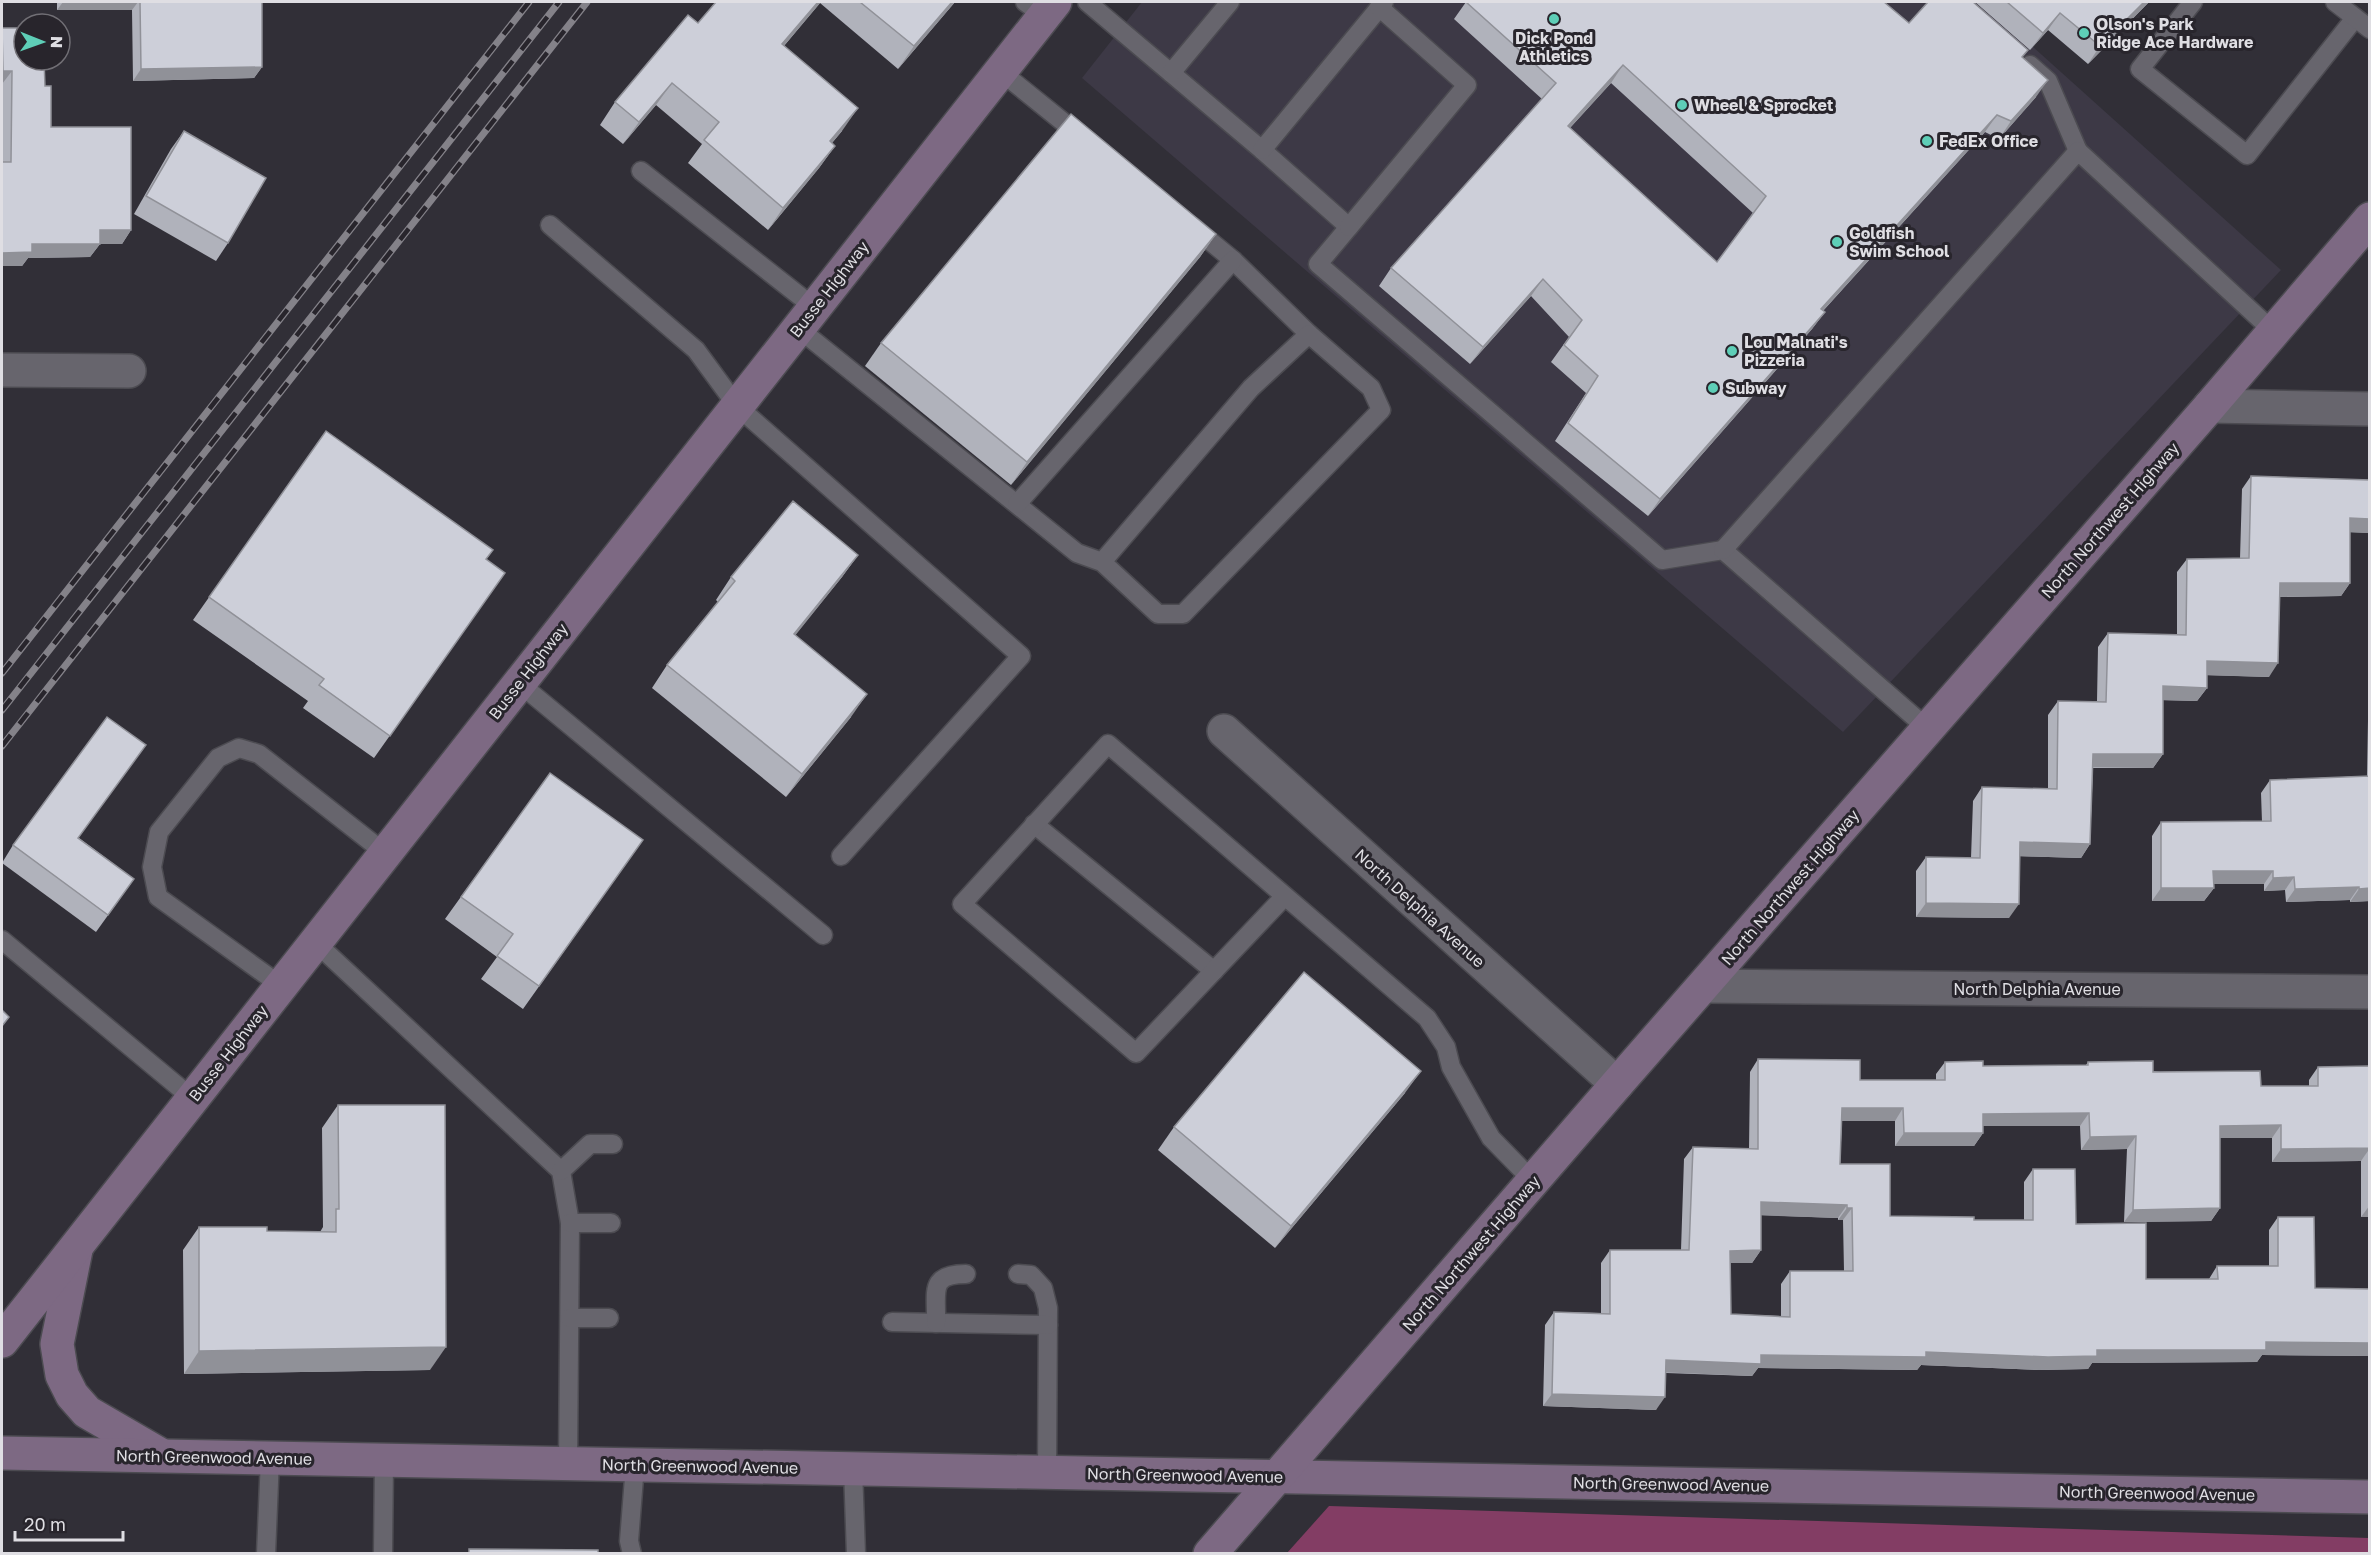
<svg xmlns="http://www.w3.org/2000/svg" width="2371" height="1555" viewBox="0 0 2371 1555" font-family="'Golos Text',sans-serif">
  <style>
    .built { fill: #3d3946 }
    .green { fill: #833d64 }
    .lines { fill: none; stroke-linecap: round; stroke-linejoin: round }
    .lane-casing { stroke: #4c4b51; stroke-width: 21 }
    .street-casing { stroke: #4c4b51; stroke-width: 36 }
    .secondary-casing { stroke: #4c4b51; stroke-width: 36 }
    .lane { stroke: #67656d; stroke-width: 18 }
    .street { stroke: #67656d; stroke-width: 33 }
    .secondary { stroke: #7d6983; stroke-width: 33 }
    .rail-casing { stroke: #848289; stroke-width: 7 }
    .rail { stroke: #28252c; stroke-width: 4.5; stroke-dasharray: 14; stroke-linecap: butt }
    .wall { fill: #b0b2bb; fill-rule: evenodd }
    .shaded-wall { fill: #909198 }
    .building { fill: #cdcfd9; stroke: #909198; stroke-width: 1.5; fill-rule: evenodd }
    .poi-dot { fill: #5eceb7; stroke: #28252c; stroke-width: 2 }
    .labels { text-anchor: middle; stroke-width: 6; stroke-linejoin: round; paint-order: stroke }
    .poi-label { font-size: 16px; font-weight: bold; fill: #dfdee3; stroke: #28252c; text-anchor: start }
    .street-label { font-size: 16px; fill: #dfdee3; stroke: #28252c }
  </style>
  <rect width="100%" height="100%" fill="#312f37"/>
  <path class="built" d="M1142 2H1983L2281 270 1843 732 1082 78Z"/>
  <path class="green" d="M1329 1506 2369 1538 2370 1553H1287Z"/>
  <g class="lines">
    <defs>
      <g id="lane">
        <path d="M1025 2 1044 16"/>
        <path d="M1087 2 1262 150 1349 227 1318 264 1662 560 1723 550 1928 729"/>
        <path d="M2193 2 2140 69 2247 155 2355 18"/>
        <path d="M2335 2 2370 29"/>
        <path d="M2030 65 2048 81 2078 151"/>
        <path d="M1000 71 1083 138"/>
        <path d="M1171 73 1230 2"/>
        <path d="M1262 150 1384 2"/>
        <path d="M641 171 815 308"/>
        <path d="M550 225 696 350 737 406 1021 656 841 856"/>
        <path d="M1193 227 1233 260 1309 334"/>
        <path d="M1349 227 1467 85 1379 7"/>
        <path d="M798 328 1077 553 1102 562 1158 614H1183L1381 410 1371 388 1309 334 1251 388 1102 562"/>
        <path d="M1017 504 1233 260"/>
        <path d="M1723 550 2078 151 2273 331"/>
        <path d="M519 683 823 935"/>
        <path d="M1034 824 1214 971"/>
        <path d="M1285 896 1136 1053 962 904 1108 744 1427 1018 1446 1047 1451 1067 1491 1138 1533 1181"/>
        <path d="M2 940 192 1098"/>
        <path d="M315 942 561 1171 570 1223 568 1464"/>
        <path d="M280 985 158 897 152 867 159 832 218 758 239 748 259 754 385 853"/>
        <path d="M561 1171 590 1144H613"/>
        <path d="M570 1223H611"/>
        <path d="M1018 1274 1031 1275 1043 1288 1048 1308 1047 1473"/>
        <path d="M570 1318H609"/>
        <path d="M892 1322 1048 1325"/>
        <path d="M936 1323C937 1292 928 1274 966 1274"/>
        <path d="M853 1469 856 1554"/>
        <path d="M266 1554 270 1458"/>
        <path d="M383 1554 384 1460"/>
        <path d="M632 1554 629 1541 635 1465"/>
      </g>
      <g id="street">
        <path d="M2 370 129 371"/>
        <path d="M2210 406 2370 409"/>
        <path d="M1224 731 1617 1084"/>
        <path d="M1704 986 2370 992"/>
      </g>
      <g id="secondary">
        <path d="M76 1250 57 1344 62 1375 72 1395 87 1412 161 1455"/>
        <path d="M2 1341 1055 2"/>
        <path d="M2 1453 2370 1497"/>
        <path d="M1210 1554 1617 1084 2210 406 2370 219"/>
      </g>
    </defs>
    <use href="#lane" class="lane-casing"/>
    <use href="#street" class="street-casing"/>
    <use href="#secondary" class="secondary-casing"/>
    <use href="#lane" class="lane"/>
    <use href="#street" class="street"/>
    <use href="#secondary" class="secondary"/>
    <defs>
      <g id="rail">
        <path d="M2 673 529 2"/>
        <path d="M2 710 559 2"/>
        <path d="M2 746 587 2"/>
      </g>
    </defs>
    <use href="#rail" class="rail-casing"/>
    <use href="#rail" class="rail"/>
  </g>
  <g class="wall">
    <path d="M57 2H262V67L254 78 133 81 132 10H57Z"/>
    <path d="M716 2H955L898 69 820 3 784 46 842 131 832 143 835 146 819 168 768 230 688 163 702 144 656 105 623 144 600 125 615 102 698 23Z"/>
    <path d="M1466 2 1909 23 2023 57 2036 97 1999 139 1985 132 1823 311 1825 312 1812 329 1648 516 1555 441 1586 393 1551 362 1569 337 1531 296 1470 364 1379 286 1391 268 1542 99 1454 19ZM1611 83 1753 213 1717 262 1570 128Z"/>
    <path d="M1975 2H2149L2088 64 2048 30 2030 50Z"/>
    <path d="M2 28 45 86 51 127 131 230 122 244H100L90 257 28 258 22 266H2Z"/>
    <path d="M184 131 228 243 216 261 134 214 171 149Z"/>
    <path d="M1216 234 1200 257 1011 485 865 366 881 343Z"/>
    <path d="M326 431 493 550 486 560 505 573 374 758 303 708 308 701 193 620Z"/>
    <path d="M2251 476 2370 480V533L2350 532V583L2341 596 2280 597 2269 677 2207 675V688L2197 701 2163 700V754L2153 768H2093L2090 844 2081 858 2019 856 2009 918 1916 917V871L1926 857 1971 858 1973 801 1982 787 2048 789V715L2058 701H2097L2098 647 2108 633 2177 635V572L2187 559H2240L2242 489Z"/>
    <path d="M858 555 842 577 795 635 851 717 786 797 652 688 667 665 718 602 716 600 731 577Z"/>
    <path d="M2370 718V901L2350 902V900L2286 902 2285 890 2264 891V884H2213L2214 888 2204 901H2152V836L2161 822H2262L2261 793 2270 780 2367 776 2368 720Z"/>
    <path d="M550 773 643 840 523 1009 481 979 497 957 445 919Z"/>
    <path d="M79 838 134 879 96 932 2 863 13 845Z"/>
    <path d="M1758 1059 1860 1080H1936V1074L1945 1062 1983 1066 2086 1065 2088 1062 2261 1086H2309V1080L2318 1067 2370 1066V1217H2361V1161L2272 1162V1138H2220V1208L2211 1221 2124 1222 2127 1149 2081 1150 2080 1126H1983V1133L1974 1146H1895V1121H1842L1840 1164 1890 1216 1974 1220H2024V1182L2033 1169 2076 1224 2146 1279H2209L2217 1266H2269V1230L2278 1217 2315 1288 2370 1289V1359H2368V1356L2262 1355 2257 1362 2092 1363 2088 1369 2039 1370 1921 1365 1917 1370 1758 1368 1752 1376 1666 1373 1656 1410 1543 1406 1545 1325 1554 1312 1601 1313V1263L1610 1250H1681L1684 1159 1693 1147 1749 1149 1750 1072ZM1761 1215 1838 1218V1220H1843L1844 1271H1790L1781 1284V1316L1731 1314 1730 1263H1752L1761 1250Z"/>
    <path d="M1405 1093 1275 1248 1158 1150 1174 1127Z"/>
    <path d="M338 1105 430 1370 184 1374 183 1250 199 1227 267 1231 320 1232 323 1227 322 1128Z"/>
  </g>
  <g class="shaded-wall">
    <path d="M63 2H138L132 10H57Z"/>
    <path d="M818 2H821L766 67 782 44Z"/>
    <path d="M952 2H955L898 69 914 46Z"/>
    <path d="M2144 2H2149L2088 64 2100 46Z"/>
    <path d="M2060 13 2048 30 2030 50 2043 33Z"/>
    <path d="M1623 65 1611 83 1556 143 1568 126Z"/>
    <path d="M262 67 254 78 133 81 141 69Z"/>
    <path d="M3 71H12L2 84V73Z"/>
    <path d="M2048 80 2036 97 1999 139 2011 121Z"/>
    <path d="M672 83 656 105 623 144 639 122Z"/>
    <path d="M858 108 842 131 814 164 830 141Z"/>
    <path d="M1997 115 1985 132 1809 326 1821 309Z"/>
    <path d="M835 146 819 168 768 230 783 208Z"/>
    <path d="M100 230H131L122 244H90Z"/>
    <path d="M1216 234 1200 257 1011 485 1027 462Z"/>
    <path d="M32 244H100L90 257 28 258 22 266H2V253Z"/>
    <path d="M1543 279 1531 296 1470 364 1483 347Z"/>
    <path d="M1825 312 1812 329 1648 516 1660 499Z"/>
    <path d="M2350 518 2370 519V533L2340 532Z"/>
    <path d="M858 555 842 577 778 657 794 634Z"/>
    <path d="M2280 583H2350L2341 596 2271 597Z"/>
    <path d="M2207 661 2278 663 2269 677 2198 675Z"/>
    <path d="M2163 686 2207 688 2197 701 2154 700Z"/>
    <path d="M867 694 851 717 786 797 802 774Z"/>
    <path d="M2093 754H2163L2153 768 2084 767Z"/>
    <path d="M2020 842 2090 844 2081 858 2010 856Z"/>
    <path d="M2213 871H2273L2264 884H2204Z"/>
    <path d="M2294 877 2285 890 2264 891 2273 878Z"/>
    <path d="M2359 887 2350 900 2286 902 2295 889Z"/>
    <path d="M2161 888H2214L2204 901H2152Z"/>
    <path d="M2370 888V901L2350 902 2359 889Z"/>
    <path d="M1926 903 2019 904 2009 918 1916 917Z"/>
    <path d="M1421 1071 1405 1093 1275 1248 1291 1226Z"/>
    <path d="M1842 1108H1903L1895 1121H1833Z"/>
    <path d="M2089 1113 2080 1126H1974L1983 1114Z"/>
    <path d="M2281 1125 2272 1138H2211L2220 1126Z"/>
    <path d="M1904 1133H1983L1974 1146H1895Z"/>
    <path d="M2136 1136 2127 1149 2081 1150 2090 1137Z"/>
    <path d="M2370 1148 2361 1161 2272 1162 2281 1149Z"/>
    <path d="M1761 1202 1847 1205 1838 1218 1752 1215Z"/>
    <path d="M2370 1205V1217H2361Z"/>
    <path d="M1847 1208H1852L1843 1220H1838Z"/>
    <path d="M2220 1208 2211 1221 2124 1222 2133 1210Z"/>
    <path d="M1761 1250 1752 1263H1721L1730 1251Z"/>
    <path d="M2266 1342 2370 1343V1353L2368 1356 2262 1355 2257 1362 2092 1363 2088 1369 2039 1370 1921 1365 1917 1370 1758 1368 1752 1376 1657 1372 1666 1360 1761 1355 1926 1352 2097 1350Z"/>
    <path d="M446 1347 430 1370 184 1374 199 1351Z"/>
    <path d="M1552 1394 1665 1397 1656 1410 1543 1406Z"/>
  </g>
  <g class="building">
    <path d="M140 2H262V67L141 69Z"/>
    <path d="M716 2H818L782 44 858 108 830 141 835 146 783 208 704 140 719 122 672 83 639 122 615 102 688 15 698 23Z"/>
    <path d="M860 2H952L914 46Z"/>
    <path d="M1466 2H1884L1909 23 1928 2H1973L2028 50 2022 57 2048 80 2011 121 1997 115 1821 309 1825 312 1660 499 1568 423 1598 376 1564 345 1582 320 1543 279 1483 347 1391 268 1556 83ZM1623 65 1766 196 1717 262 1568 126Z"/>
    <path d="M2007 2H2144L2100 46 2060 13 2043 33Z"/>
    <path d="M2 28H24V60H44L45 86H51V127H131V230H100V244H32V252L2 253V162H11L12 71H3Z"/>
    <path d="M1071 114 1216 234 1027 462 881 343Z"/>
    <path d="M184 131 266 178 228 243 146 196Z"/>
    <path d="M326 431 493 550 486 559 505 573 390 736 319 685 324 679 209 597Z"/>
    <path d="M2251 476 2370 480V519L2350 518V583H2280L2278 663 2207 661V688L2163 686V754H2093L2090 844 2020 842 2019 904 1926 903V857L1980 858 1982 787 2057 789 2058 701 2106 702 2108 633 2186 635 2187 559 2249 558Z"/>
    <path d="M793 501 858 555 794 634 867 694 802 774 667 665 735 581 731 577Z"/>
    <path d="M107 717 146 745 78 838 134 879 108 915 13 845Z"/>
    <path d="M550 773 643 840 539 986 497 956 513 934 461 897Z"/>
    <path d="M2370 776V888L2359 889V887L2295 889 2294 877 2273 878V871H2213L2214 888H2161V822L2271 821 2270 780Z"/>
    <path d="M1304 972 1421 1071 1291 1226 1174 1127Z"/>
    <path d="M2 1010 9 1017 2 1026Z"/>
    <path d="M1758 1059 1860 1060V1080H1945V1062L1983 1061V1066L2088 1065V1062L2153 1061V1072L2260 1071 2261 1086H2318V1067L2370 1066V1148L2281 1149V1125L2220 1126V1208L2133 1210 2136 1136 2090 1137 2089 1113 1983 1114V1133H1904L1903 1108H1842L1840 1164H1890V1216L1974 1217V1220H2033V1169H2075L2076 1224 2146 1223V1279H2218L2217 1266H2278V1217H2314L2315 1288 2370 1289V1343L2266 1342V1350H2097V1356L2048 1357 1926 1352V1357L1761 1355V1364L1666 1360 1665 1397 1552 1394 1554 1312 1610 1314V1250H1689L1693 1147 1758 1149ZM1761 1202 1847 1205V1208H1852L1853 1271H1790V1317L1731 1314 1730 1251 1761 1250Z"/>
    <path d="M338 1105H445L446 1347 199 1351V1227H267V1231L336 1232V1209H339Z"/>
    <path d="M469 1549 598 1550V1554H469Z"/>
  </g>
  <g class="poi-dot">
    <circle cx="1554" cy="19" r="6"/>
    <circle cx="2084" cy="33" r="6"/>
    <circle cx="1682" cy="105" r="6"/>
    <circle cx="1927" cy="141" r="6"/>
    <circle cx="1837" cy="242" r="6"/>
    <circle cx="1732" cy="351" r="6"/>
    <circle cx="1713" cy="388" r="6"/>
  </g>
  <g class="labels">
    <g class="poi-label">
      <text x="2096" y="30">Olson's Park<tspan x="2096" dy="18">Ridge Ace Hardware</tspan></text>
      <text x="1554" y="44" text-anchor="middle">Dick Pond<tspan x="1554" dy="18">Athletics</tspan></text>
      <text x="1694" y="111">Wheel &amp; Sprocket</text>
      <text x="1939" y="147">FedEx Office</text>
      <text x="1849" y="239">Goldfish<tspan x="1849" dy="18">Swim School</tspan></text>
      <text x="1744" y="348">Lou Malnati's<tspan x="1744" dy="18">Pizzeria</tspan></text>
      <text x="1725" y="394">Subway</text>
    </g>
    <g class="street-label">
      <text transform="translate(829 289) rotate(-52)" y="6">Busse Highway</text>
      <text transform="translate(2110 520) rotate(-49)" y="6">North Northwest Highway</text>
      <text transform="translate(528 671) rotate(-52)" y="6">Busse Highway</text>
      <text transform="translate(1790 887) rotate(-49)" y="6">North Northwest Highway</text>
      <text transform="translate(1420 908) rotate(42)" y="6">North Delphia Avenue</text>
      <text x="2037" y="995">North Delphia Avenue</text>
      <text transform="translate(228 1053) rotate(-52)" y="6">Busse Highway</text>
      <text transform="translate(1471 1253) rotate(-49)" y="6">North Northwest Highway</text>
      <text transform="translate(214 1457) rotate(1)" y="6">North Greenwood Avenue</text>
      <text transform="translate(700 1466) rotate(1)" y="6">North Greenwood Avenue</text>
      <text transform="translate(1185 1475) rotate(1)" y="6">North Greenwood Avenue</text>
      <text transform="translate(1671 1484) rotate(1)" y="6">North Greenwood Avenue</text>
      <text transform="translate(2157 1493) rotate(1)" y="6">North Greenwood Avenue</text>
    </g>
  </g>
  <rect width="2371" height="1555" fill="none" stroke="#dfdee3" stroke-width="6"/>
  <g transform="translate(42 42) rotate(91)"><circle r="28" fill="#28252c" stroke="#716f75" stroke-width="1.5"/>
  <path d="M0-4.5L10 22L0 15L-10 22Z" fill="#5eceb7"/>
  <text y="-9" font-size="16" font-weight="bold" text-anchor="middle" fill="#dfdee3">N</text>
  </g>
  <path d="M15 1531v9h108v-9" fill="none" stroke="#dfdee3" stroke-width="3"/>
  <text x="24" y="1531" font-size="18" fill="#dfdee3" stroke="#28252c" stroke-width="4.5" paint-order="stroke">20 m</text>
</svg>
